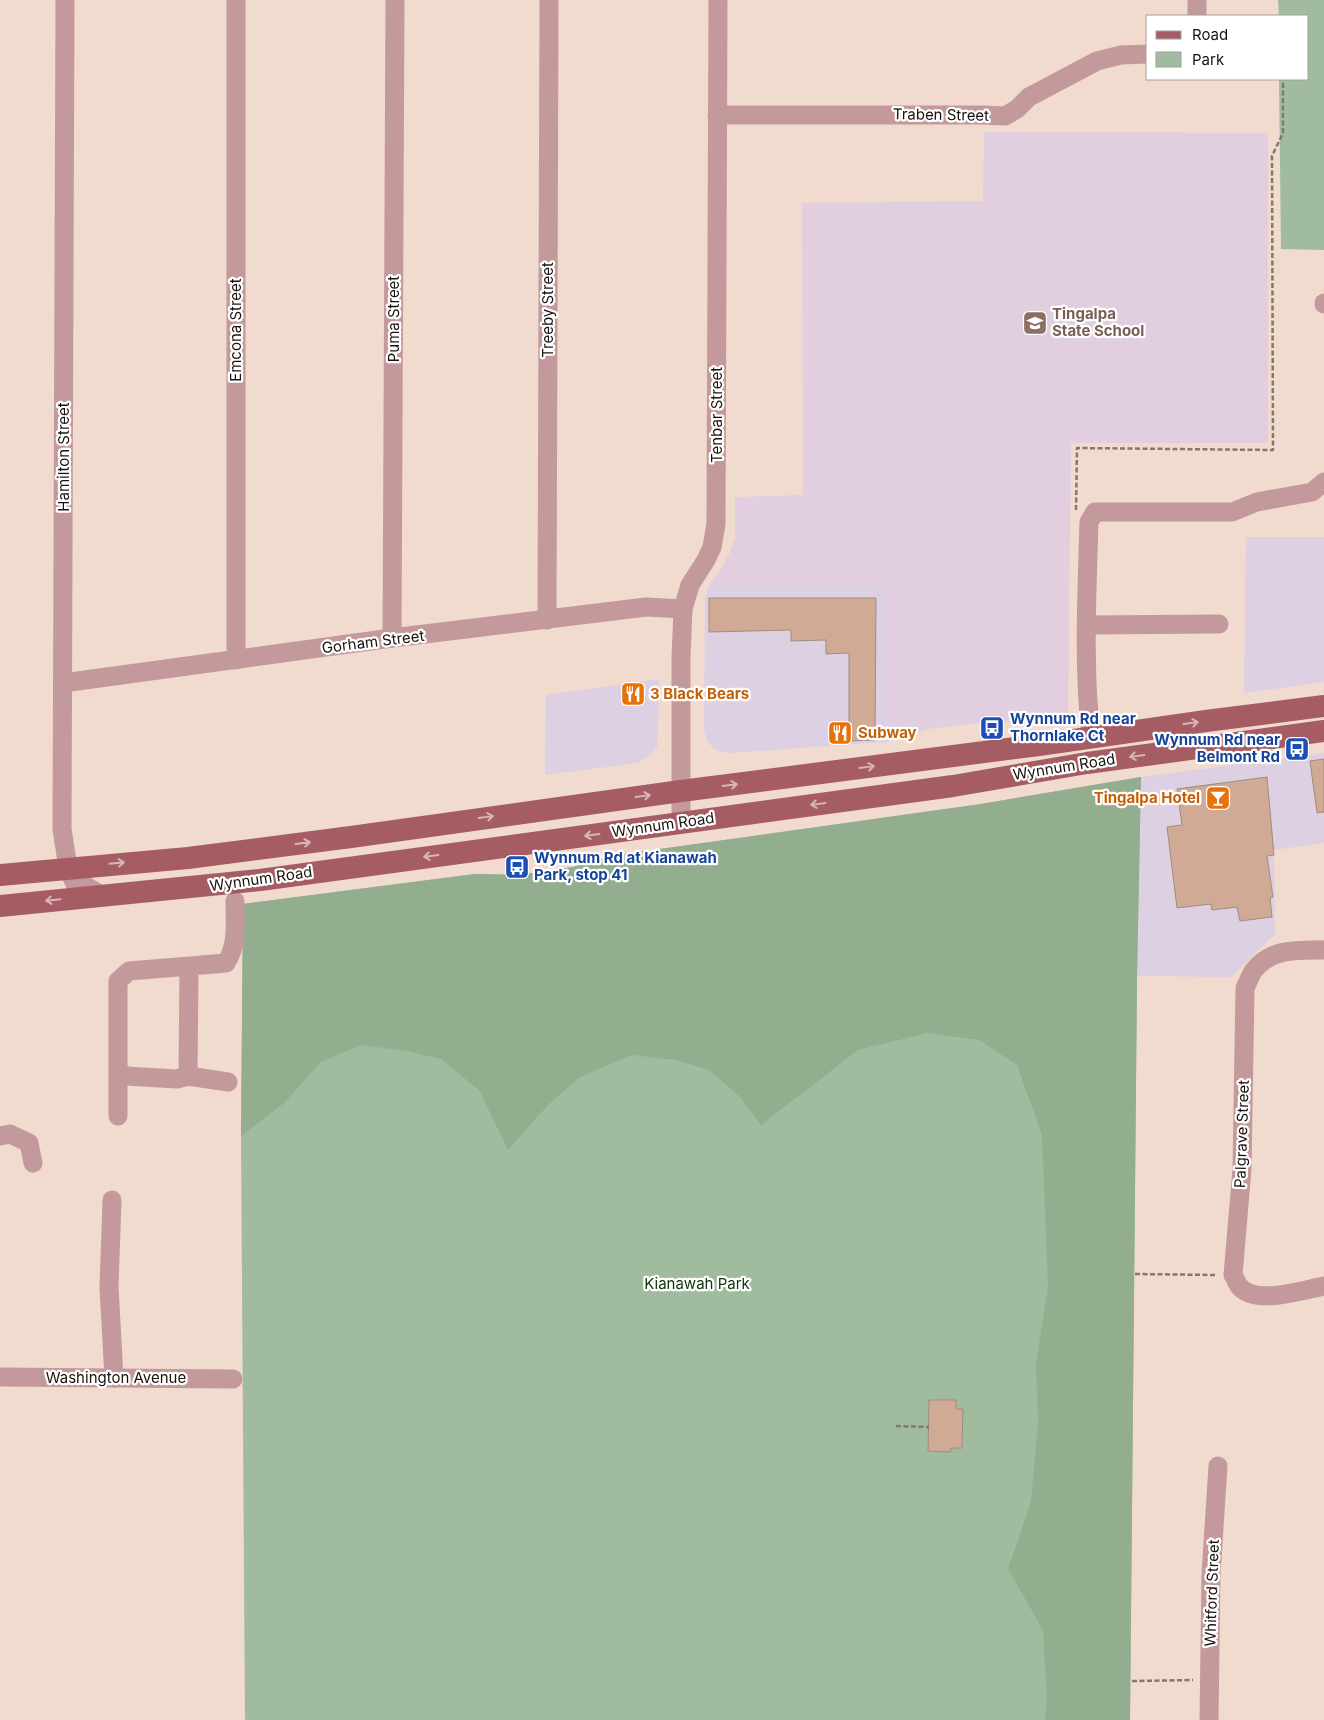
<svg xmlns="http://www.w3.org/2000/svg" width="1324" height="1720" viewBox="0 0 1324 1720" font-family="Inter,sans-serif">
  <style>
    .commercial { fill: #ded0e3 }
    .education { fill: #e1cfe0 }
    .green { fill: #a1bb9f }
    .forest { fill: #92ae8f }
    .building { fill: #d1aa95; stroke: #a08b80 }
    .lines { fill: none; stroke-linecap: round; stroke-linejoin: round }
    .path { stroke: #85766e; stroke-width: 2.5; stroke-dasharray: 5 2.5; stroke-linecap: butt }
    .minor { stroke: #c4999c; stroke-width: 19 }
    .major { stroke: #a65c63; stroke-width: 22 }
    .oneway { stroke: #d7b6b9 }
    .labels { text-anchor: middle; stroke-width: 4.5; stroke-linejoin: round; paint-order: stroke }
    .street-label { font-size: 15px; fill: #19110d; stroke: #fff }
    .education-label { font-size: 15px; font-weight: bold; fill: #785e54; stroke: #fff; text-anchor: start }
    .food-label { font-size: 15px; font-weight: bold; fill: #c56008; stroke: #fff; text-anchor: start }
    .transit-label { font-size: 15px; font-weight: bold; fill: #164399; stroke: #fff; text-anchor: start }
    .park-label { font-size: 15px; fill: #0c360a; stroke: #fff }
  </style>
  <rect width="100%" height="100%" fill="#f1dace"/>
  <g class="commercial">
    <path d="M1246 537H1324V682L1244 693Z"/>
    <path d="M709 585 888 586 887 742 729 753 715 750 707 741 704 730 705 598Z"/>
    <path d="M659 679 658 735 657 747 651 754 638 763 545 775 546 695Z"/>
    <path d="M1324 753V843L1274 850 1275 934 1231 977 1137 976 1141 777Z"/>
  </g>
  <path class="education" d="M984 132 1268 133V443H1071L1068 717 1027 723 996 721 928 729 887 742 888 586 709 585 721 569 730 552 735 538V497L803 495 802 203 983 201Z"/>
  <g class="green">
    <path d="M1278 0H1324V250L1281 249 1279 79H1308V16H1279Z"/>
    <path d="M1141 777 1137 976 1130 1720H245L241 1136 243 904 475 874 519 875 573 867 617 855 981 804Z"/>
  </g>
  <path class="forest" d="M1141 777 1137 976 1130 1720H1045L1047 1699 1043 1630 1008 1569 1031 1501 1038 1423 1036 1364 1048 1286 1042 1135 1017 1065 979 1040 927 1033 858 1050 761 1125 740 1097 709 1070 675 1060 632 1055 580 1077 548 1105 508 1150 479 1090 441 1059 406 1051 361 1045 321 1062 284 1103 241 1136 243 904 475 874 519 875 573 867 617 855 981 804Z"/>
  <g class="building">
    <path d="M709 598H876L875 740 849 741V653L826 654V640L791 641V630L709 632Z"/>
    <path d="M1324 759V812L1317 813 1310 761Z"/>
    <path d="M1267 777 1274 855 1267 856 1273 897 1270 898 1272 917 1240 921 1237 907 1212 910 1211 904 1177 908 1167 827 1182 825 1177 789Z"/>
    <path d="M929 1400H956V1409H963L962 1448H951V1452L928 1451Z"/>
  </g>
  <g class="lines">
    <g class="path">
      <path d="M1076 510 1077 448 1273 450 1272 156 1283 133V79"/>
      <path d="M1135 1274 1217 1275"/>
      <path d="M896 1426 929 1427"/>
      <path d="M1132 1681 1193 1680"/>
    </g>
    <g class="minor">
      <path d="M65 0 62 829 68 868 74 882 84 885 101 895"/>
      <path d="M1197 0V16"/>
      <path d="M717 115H982L1005 116 1017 109 1029 97 1097 61 1121 55 1148 54"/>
      <path d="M1324 303V304"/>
      <path d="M547 620 549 0"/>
      <path d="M1087 625 1219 624"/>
      <path d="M392 638 395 0"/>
      <path d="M236 660V0"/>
      <path d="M63 683 392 638 646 607 683 609"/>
      <path d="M1091 737C1083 666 1087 593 1089 522L1095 512H1232L1257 502 1312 492 1324 482"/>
      <path d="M681 823V658L683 609 690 585 706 560 712 547 716 524 718 0"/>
      <path d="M1324 950C1299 950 1271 948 1254 970 1250 975 1248 983 1245 988L1242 1169 1233 1275C1235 1278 1237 1283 1239 1286 1255 1306 1303 1290 1324 1286"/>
      <path d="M189 966 188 1076 177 1079 126 1076 118 1070V981L129 971 226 963C238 945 235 922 235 901"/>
      <path d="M188 1076 228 1082"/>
      <path d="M118 1116V1070"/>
      <path d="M0 1136 10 1134 29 1143 33 1163"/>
      <path d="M112 1200 109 1287 114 1378"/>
      <path d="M0 1377 233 1379"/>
      <path d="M1209 1720 1211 1574 1218 1466"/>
    </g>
    <g class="major">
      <path d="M0 875 188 858 351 837 681 791 1039 745 1206 721 1324 706"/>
      <path d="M0 906 260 880 953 786 1087 763 1324 731"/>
    </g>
  </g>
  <defs><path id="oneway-shaft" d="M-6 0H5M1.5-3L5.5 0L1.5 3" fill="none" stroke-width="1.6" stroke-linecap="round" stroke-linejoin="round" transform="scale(1.25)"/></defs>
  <g class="oneway">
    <use href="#oneway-shaft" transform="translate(1191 723) rotate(-8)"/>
    <use href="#oneway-shaft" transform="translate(1137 756) rotate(172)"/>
    <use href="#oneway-shaft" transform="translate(867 767) rotate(-8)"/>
    <use href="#oneway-shaft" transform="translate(730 785) rotate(-7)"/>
    <use href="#oneway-shaft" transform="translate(643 796) rotate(-8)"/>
    <use href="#oneway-shaft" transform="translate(818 804) rotate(172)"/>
    <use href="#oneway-shaft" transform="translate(486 817) rotate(-8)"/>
    <use href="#oneway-shaft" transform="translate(592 835) rotate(173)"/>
    <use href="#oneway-shaft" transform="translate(303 843) rotate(-7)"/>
    <use href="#oneway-shaft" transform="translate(431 856) rotate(173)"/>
    <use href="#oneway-shaft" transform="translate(117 863) rotate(-5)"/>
    <use href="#oneway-shaft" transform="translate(53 900) rotate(174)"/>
  </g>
  <defs>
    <symbol id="school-square" viewBox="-11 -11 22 22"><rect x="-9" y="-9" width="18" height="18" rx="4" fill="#8d6e63" stroke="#fff"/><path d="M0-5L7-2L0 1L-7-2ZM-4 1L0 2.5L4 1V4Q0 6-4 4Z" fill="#fff"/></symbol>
    <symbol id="restaurant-square" viewBox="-11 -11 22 22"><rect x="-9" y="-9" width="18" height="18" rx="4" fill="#e8710a" stroke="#fff"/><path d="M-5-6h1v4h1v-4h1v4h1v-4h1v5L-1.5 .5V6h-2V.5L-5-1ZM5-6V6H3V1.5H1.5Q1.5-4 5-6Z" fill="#fff"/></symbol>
    <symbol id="bus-square" viewBox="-11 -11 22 22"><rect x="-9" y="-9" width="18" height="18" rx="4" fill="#1a4fb4" stroke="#fff"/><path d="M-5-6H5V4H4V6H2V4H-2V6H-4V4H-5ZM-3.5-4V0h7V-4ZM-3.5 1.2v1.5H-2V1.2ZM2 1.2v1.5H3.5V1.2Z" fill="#fff"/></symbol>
    <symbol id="bar-square" viewBox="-11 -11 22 22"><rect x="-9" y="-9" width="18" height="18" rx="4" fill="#e8710a" stroke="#fff"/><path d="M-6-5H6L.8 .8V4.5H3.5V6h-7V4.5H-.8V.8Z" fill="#fff"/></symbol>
  </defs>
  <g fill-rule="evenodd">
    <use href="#school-square" x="1021" y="309" width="28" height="28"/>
    <use href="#restaurant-square" x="619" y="680" width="28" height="28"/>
    <use href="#bus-square" x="978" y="714" width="28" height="28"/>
    <use href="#restaurant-square" x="826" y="719" width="28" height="28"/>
    <use href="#bus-square" x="1283" y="735" width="28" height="28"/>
    <use href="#bar-square" x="1204" y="784" width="28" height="28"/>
    <use href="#bus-square" x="503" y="853" width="28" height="28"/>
  </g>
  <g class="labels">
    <g class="street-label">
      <text transform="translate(941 115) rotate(1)" y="5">Traben Street</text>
      <text transform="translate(548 310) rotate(-90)" y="5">Treeby Street</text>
      <text transform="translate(394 319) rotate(-90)" y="5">Puma Street</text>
      <text transform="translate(236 330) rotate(-90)" y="5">Emcona Street</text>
      <text transform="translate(717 415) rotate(-90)" y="5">Tenbar Street</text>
      <text transform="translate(64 457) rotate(-90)" y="5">Hamilton Street</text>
      <text transform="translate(373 642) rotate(-7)" y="5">Gorham Street</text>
      <text transform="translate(1064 767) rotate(-9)" y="5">Wynnum Road</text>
      <text transform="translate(663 825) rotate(-8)" y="5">Wynnum Road</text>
      <text transform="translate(261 879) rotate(-8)" y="5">Wynnum Road</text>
      <text transform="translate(1242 1134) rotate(-88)" y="5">Palgrave Street</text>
      <text x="116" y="1383">Washington Avenue</text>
      <text transform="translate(1212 1593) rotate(-88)" y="5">Whitford Street</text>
    </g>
    <g class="education-label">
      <text x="1052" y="319">Tingalpa<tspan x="1052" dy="17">State School</tspan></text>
    </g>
    <g class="food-label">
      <text x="650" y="699">3 Black Bears</text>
      <text x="858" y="738">Subway</text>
      <text x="1200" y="803" text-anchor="end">Tingalpa Hotel</text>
    </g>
    <g class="transit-label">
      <text x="1010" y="724">Wynnum Rd near<tspan x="1010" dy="17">Thornlake Ct</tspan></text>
      <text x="1280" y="745" text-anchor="end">Wynnum Rd near<tspan x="1280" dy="17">Belmont Rd</tspan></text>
      <text x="534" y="863">Wynnum Rd at Kianawah<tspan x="534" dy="17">Park, stop 41</tspan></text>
    </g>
    <g class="park-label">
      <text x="697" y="1289">Kianawah Park</text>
    </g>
  </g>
  <rect x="1146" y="15" width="162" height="65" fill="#ffffff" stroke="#a3a09e"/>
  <rect x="1156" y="31" width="25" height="8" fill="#a65c63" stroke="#a3a09e"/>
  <text x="1192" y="40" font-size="15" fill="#19110d">Road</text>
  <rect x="1156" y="52" width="25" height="15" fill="#a1bb9f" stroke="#a3a09e"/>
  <text x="1192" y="65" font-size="15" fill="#19110d">Park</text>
</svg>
